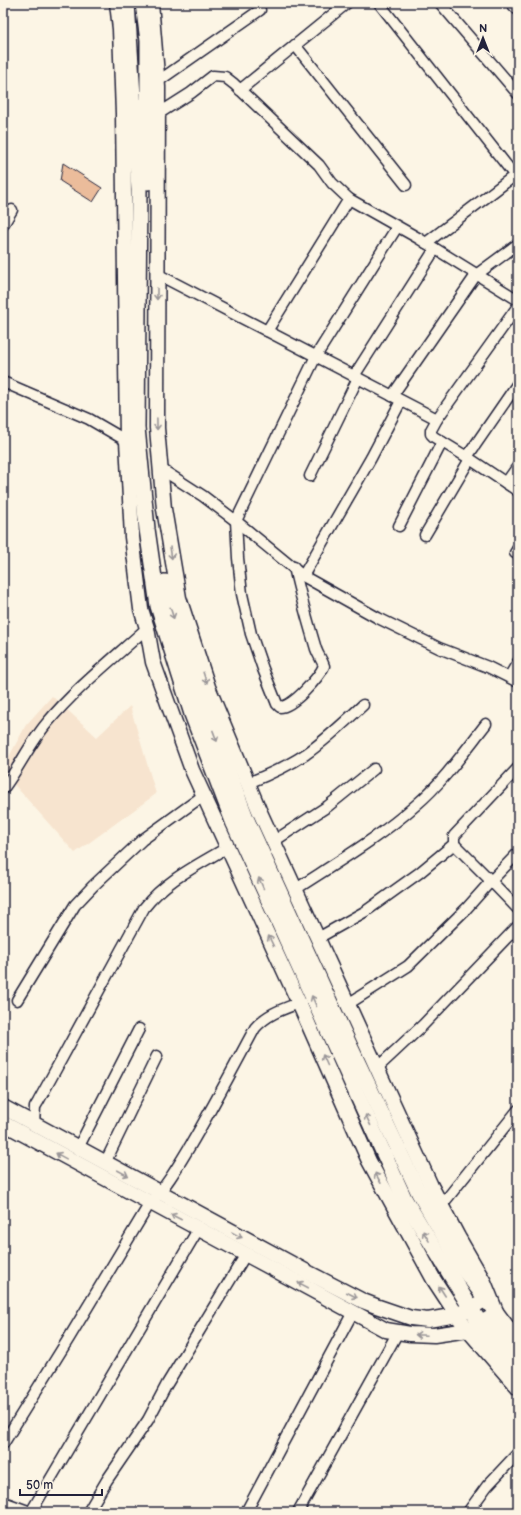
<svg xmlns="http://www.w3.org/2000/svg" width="521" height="1515" viewBox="0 0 521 1515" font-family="'Balsamiq Sans',sans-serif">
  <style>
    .built { fill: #f7e4cf }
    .building { fill: #ebbc9b; stroke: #22223b }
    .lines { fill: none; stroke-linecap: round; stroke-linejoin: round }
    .street-casing { stroke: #22223b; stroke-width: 13 }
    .secondary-casing { stroke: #22223b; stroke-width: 17 }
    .primary-casing { stroke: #22223b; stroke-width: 18 }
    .street { stroke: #fcf5e5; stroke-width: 10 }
    .secondary { stroke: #fcf5e5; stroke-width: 14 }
    .primary { stroke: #fcf5e5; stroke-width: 15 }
    .oneway { stroke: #9a9698 }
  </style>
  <rect width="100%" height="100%" fill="#fcf5e5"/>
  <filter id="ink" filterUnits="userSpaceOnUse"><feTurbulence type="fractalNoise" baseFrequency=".025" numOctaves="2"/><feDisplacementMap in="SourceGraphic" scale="8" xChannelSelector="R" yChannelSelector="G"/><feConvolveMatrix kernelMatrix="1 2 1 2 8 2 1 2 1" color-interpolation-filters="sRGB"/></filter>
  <g filter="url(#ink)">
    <path class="built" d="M52 696 97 737 130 706 156 794 75 853 3 772V768L26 725Z"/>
    <path class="building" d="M63 163 102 188 93 202 60 181Z"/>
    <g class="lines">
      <defs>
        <g id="street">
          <path d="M379 3 515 176"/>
          <path d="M440 3 518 94"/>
          <path d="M511 3 518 10"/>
          <path d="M295 45 406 185"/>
          <path d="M157 82 260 10"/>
          <path d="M240 90 347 3"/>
          <path d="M158 114 191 93 213 76 225 77 234 84 319 165 332 183 349 199 418 238 518 300"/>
          <path d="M3 225 12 210"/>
          <path d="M426 243 518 173"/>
          <path d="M157 274 437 419"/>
          <path d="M518 306 437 419 431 430V434L434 437 467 457 518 491"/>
          <path d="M267 331 349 199"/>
          <path d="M354 376 435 249"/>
          <path d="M3 382 89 419 127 441"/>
          <path d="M392 396 476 275 518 244"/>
          <path d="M467 457 518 383"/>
          <path d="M161 469 203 496 236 521 303 576 378 618 439 648 488 667 518 682"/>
          <path d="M310 476 358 378"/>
          <path d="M506 483 518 466"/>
          <path d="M399 526 442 442"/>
          <path d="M425 535 470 459"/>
          <path d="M515 553 518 548"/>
          <path d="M294 567C300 595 308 622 316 649 318 655 322 660 324 666 319 677 293 707 280 707L277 704 263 669 251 634 242 594 238 558 236 521 316 356 397 227"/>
          <path d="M303 576 371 458 401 401"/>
          <path d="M509 677 518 662"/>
          <path d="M248 783C268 775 288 766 306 754 326 740 345 722 363 705"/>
          <path d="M3 789C19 768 30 743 47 723 76 688 113 659 147 628"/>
          <path d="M274 841 328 806 374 769"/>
          <path d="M518 853 491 881 518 909"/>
          <path d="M296 889C336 863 380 837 416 805 443 782 464 752 486 724"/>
          <path d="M318 938 366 911 419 873 454 844V836L518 768"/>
          <path d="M17 1000 75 905 93 886 142 840 204 795"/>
          <path d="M348 1004 408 966 466 909 491 881 454 844"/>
          <path d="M377 1068 423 1025 518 926"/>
          <path d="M34 1124 35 1107 38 1102 144 908C166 880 198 865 228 847"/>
          <path d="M78 1148 139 1029"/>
          <path d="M105 1163 157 1056"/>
          <path d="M441 1206 518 1110"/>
          <path d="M488 1320 518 1358"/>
          <path d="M3 1444 69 1338 150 1203C166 1187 178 1166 190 1146 213 1107 234 1067 255 1028 267 1014 283 1009 299 1003"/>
          <path d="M31 1512 199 1228"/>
          <path d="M88 1512 107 1480 148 1420 167 1384 246 1254"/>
          <path d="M246 1512 353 1312"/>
          <path d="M298 1512 398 1332"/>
          <path d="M468 1512 487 1486 518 1453"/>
        </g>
        <g id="secondary">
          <path d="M117 3 120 29 123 114 127 441 132 537 141 609 147 628 153 662 192 770 299 1003 369 1161 434 1280 457 1315 468 1330 518 1388"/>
          <path d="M3 1107 307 1272 363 1301 376 1306 411 1318 428 1320 457 1315 485 1300"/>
          <path d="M3 1123 386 1330 410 1334 434 1335 468 1330 497 1314 484 1282 458 1237 431 1186 259 810 208 687 179 598 164 509 157 428 158 87 151 3"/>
          <path d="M3 1504 25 1512"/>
        </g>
        <g id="primary">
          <path d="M127 3 139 190 137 428 147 529 158 606 192 714 234 824 405 1200 492 1343 518 1372"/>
          <path d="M143 3 148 41V182"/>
          <path d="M165 582 168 600 197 690 246 818 343 1031 419 1193 462 1267 518 1342"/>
        </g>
      </defs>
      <use href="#street" class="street-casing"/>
      <use href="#secondary" class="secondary-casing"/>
      <use href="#primary" class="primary-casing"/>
      <use href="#street" class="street"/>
      <use href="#secondary" class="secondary"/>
      <use href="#primary" class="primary"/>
    </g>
    <defs><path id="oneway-shaft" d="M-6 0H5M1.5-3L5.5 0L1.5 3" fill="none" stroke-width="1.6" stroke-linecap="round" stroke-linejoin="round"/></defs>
    <g class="oneway">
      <use href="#oneway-shaft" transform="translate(157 294) rotate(90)"/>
      <use href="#oneway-shaft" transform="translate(157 424) rotate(89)"/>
      <use href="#oneway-shaft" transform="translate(171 553) rotate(81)"/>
      <use href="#oneway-shaft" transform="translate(172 613) rotate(72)"/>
      <use href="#oneway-shaft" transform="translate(205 678) rotate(72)"/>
      <use href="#oneway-shaft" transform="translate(215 736) rotate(69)"/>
      <use href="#oneway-shaft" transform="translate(261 883) rotate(-114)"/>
      <use href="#oneway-shaft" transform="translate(271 941) rotate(-115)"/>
      <use href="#oneway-shaft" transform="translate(314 1001) rotate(-114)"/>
      <use href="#oneway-shaft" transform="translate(325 1060) rotate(-114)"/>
      <use href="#oneway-shaft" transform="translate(368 1120) rotate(-115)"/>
      <use href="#oneway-shaft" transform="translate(61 1156) rotate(-151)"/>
      <use href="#oneway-shaft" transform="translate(123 1173) rotate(28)"/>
      <use href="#oneway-shaft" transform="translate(378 1178) rotate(-119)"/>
      <use href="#oneway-shaft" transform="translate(176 1217) rotate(-153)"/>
      <use href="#oneway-shaft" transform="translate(237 1235) rotate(28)"/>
      <use href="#oneway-shaft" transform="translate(426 1236) rotate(-121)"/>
      <use href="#oneway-shaft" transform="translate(303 1285) rotate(-152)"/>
      <use href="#oneway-shaft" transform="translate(442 1291) rotate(-123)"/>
      <use href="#oneway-shaft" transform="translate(352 1295) rotate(27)"/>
      <use href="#oneway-shaft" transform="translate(421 1335) rotate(-177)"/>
    </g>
  </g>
  <rect width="521" height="1515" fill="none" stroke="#fcf5e5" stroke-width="16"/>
  <rect x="8" y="8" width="505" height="1499" fill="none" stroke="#22223b" stroke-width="1.5" filter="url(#ink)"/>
  <g transform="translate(483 38)" stroke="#fcf5e5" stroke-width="3" paint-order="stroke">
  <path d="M0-3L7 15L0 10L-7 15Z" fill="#22223b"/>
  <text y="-6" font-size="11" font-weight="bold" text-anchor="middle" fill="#22223b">N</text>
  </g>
  <path d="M20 1489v6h82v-6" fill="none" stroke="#22223b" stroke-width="2"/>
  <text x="26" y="1489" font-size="12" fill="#22223b" stroke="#fcf5e5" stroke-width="3" paint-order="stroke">50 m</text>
</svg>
